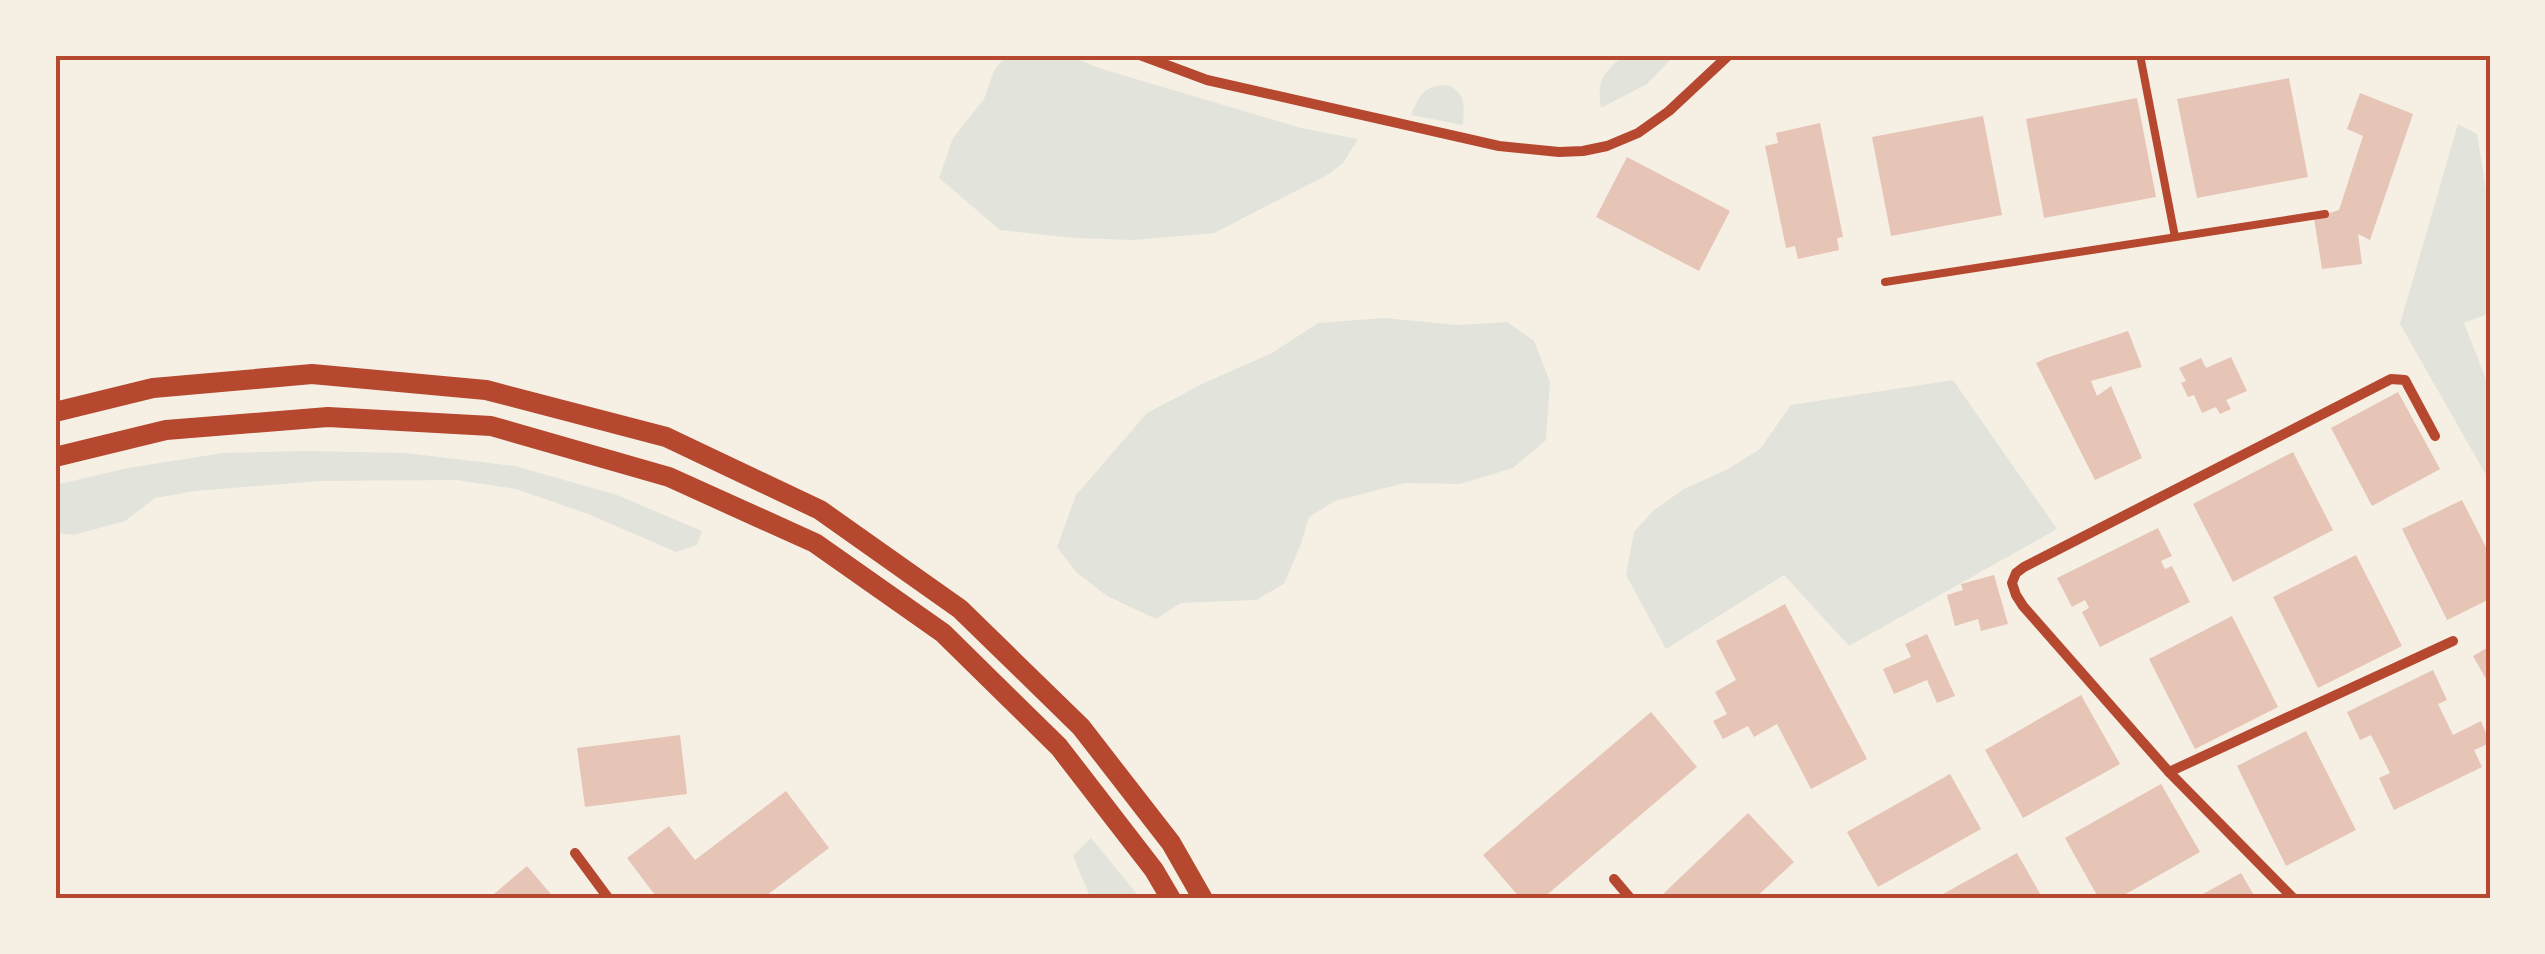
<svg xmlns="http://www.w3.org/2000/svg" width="2545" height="954" viewBox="0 0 2545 954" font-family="'Source Serif 4',serif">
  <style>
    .green { fill: #e2e4dc }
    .building { fill: #e6c5b7 }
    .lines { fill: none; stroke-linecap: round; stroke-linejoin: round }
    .service { stroke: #b5482f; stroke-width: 8 }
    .minor { stroke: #b5482f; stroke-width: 10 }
    .secondary { stroke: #b5482f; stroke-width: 20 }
    .neatline { fill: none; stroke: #b5482f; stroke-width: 4 }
  </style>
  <rect width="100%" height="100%" fill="#f6efe4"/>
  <g class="green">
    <path d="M1006 55H1068L1099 68 1301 128 1358 139 1343 163 1329 174 1214 233 1135 240 1074 238 1000 230 939 178 953 138 984 99 994 71Z"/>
    <path d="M1625 55H1675L1647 84 1601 108C1596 81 1604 71 1625 55Z"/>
    <path d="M1448 85C1467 94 1464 107 1463 125L1411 115C1420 93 1424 86 1448 85Z"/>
    <path d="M2458 124 2477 134 2490 214V313L2464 323 2490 390V482L2400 324Z"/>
    <path d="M1384 318 1458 325 1507 322 1534 341 1550 382 1546 440 1513 468 1460 484 1405 483 1335 501 1309 517 1301 544 1284 584 1256 600 1181 603 1156 619 1107 596 1076 572 1057 547 1076 495 1147 413 1204 383 1272 353 1318 323Z"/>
    <path d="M1953 380 2057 529 1849 646 1784 575 1666 649 1626 575 1634 532 1654 510 1684 489 1728 469 1760 449 1791 405Z"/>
    <path d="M305 451 405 453 515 466 617 495 702 531 697 545 676 552 588 514 516 489 456 480 320 481 195 491 155 498 125 521 74 535 55 533V485L128 468 223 453Z"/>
    <path d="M1091 838 1141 899H1091L1073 856Z"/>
  </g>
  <g class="building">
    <path d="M2289 78 2308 177 2197 198 2177 99Z"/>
    <path d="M2360 93 2413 114 2370 240 2358 234 2362 264 2322 269 2314 218 2339 210 2363 136 2347 129Z"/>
    <path d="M2137 98 2156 197 2044 218 2026 119Z"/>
    <path d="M1983 116 2002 215 1891 236 1872 137Z"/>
    <path d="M1820 123 1843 237 1837 238 1839 250 1798 259 1795 246 1786 248 1765 146 1778 143 1776 133Z"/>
    <path d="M1627 157 1730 211 1699 271 1596 217Z"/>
    <path d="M2128 331 2142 367 2091 381 2097 396 2111 386 2142 458 2095 480 2036 363 2046 358Z"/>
    <path d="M2231 357 2247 391 2226 400 2231 409 2220 414 2216 407 2202 413 2194 395 2188 397 2181 383 2186 381 2179 368 2201 358 2206 368Z"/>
    <path d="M2398 392 2440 469 2372 506 2331 428Z"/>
    <path d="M2293 452 2333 530 2233 582 2193 504Z"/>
    <path d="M2462 500 2490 555V599L2447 620 2402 529Z"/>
    <path d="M2158 528 2172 556 2161 561 2165 569 2172 566 2190 602 2100 647 2082 612 2089 608 2085 600 2072 607 2057 578Z"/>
    <path d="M2356 555 2402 646 2318 688 2273 597Z"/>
    <path d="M1994 575 2008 624 1981 631 1978 619 1955 626 1947 595 1963 590 1961 584Z"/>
    <path d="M1785 604 1867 759 1811 789 1777 724 1754 737 1748 726 1723 739 1713 721 1727 714 1715 692 1736 680 1716 641Z"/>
    <path d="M2232 616 2278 707 2195 749 2149 659Z"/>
    <path d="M1927 634 1955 696 1937 703 1927 680 1894 694 1883 669 1911 657 1905 644Z"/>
    <path d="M2490 646V686L2473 656Z"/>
    <path d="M2433 670 2447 700 2438 704 2453 735 2481 721 2490 743 2474 750 2482 767 2394 810 2379 778 2390 773 2371 735 2360 740 2347 712Z"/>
    <path d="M2081 695 2120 764 2023 818 1985 750Z"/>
    <path d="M1651 712 1697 767 1542 899H1521L1483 855Z"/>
    <path d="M2306 731 2356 830 2286 866 2237 766Z"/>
    <path d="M680 735 687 794 585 807 577 748Z"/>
    <path d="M1950 774 1981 829 1878 887 1847 832Z"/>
    <path d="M2161 784 2200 852 2117 899H2099L2065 838Z"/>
    <path d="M786 791 829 848 762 899H658L627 858 669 826 695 860Z"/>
    <path d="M1748 813 1794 862 1754 899H1665L1662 895Z"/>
    <path d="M2017 853 2043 899H1934Z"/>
    <path d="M527 866 555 899H488Z"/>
    <path d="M2241 873 2256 899H2194Z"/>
  </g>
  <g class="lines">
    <g class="service">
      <path d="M2140 55 2175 237"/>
      <path d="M1885 282 2325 214"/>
    </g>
    <g class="minor">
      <path d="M1140 55 1207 80 1499 146 1559 152 1583 151 1607 146 1638 133 1669 111 1729 55"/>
      <path d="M2169 772 2453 641"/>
      <path d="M575 853 609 899"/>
      <path d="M1614 879 1631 899"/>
      <path d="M2294 899 2169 772 2023 606 2016 595 2012 583 2016 573 2024 567 2391 379 2405 380 2435 436"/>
    </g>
    <g class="secondary">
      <path d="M55 412 153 388 312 374 486 390 666 437 820 510 960 609 1081 727 1171 843 1203 899"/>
      <path d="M55 457 166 430 328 417 491 426 669 477 815 543 943 633 1059 747 1154 870 1171 899"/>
    </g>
  </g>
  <rect width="2545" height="954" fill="none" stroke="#f6efe4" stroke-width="115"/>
  <rect x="58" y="58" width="2430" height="838" class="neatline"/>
</svg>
